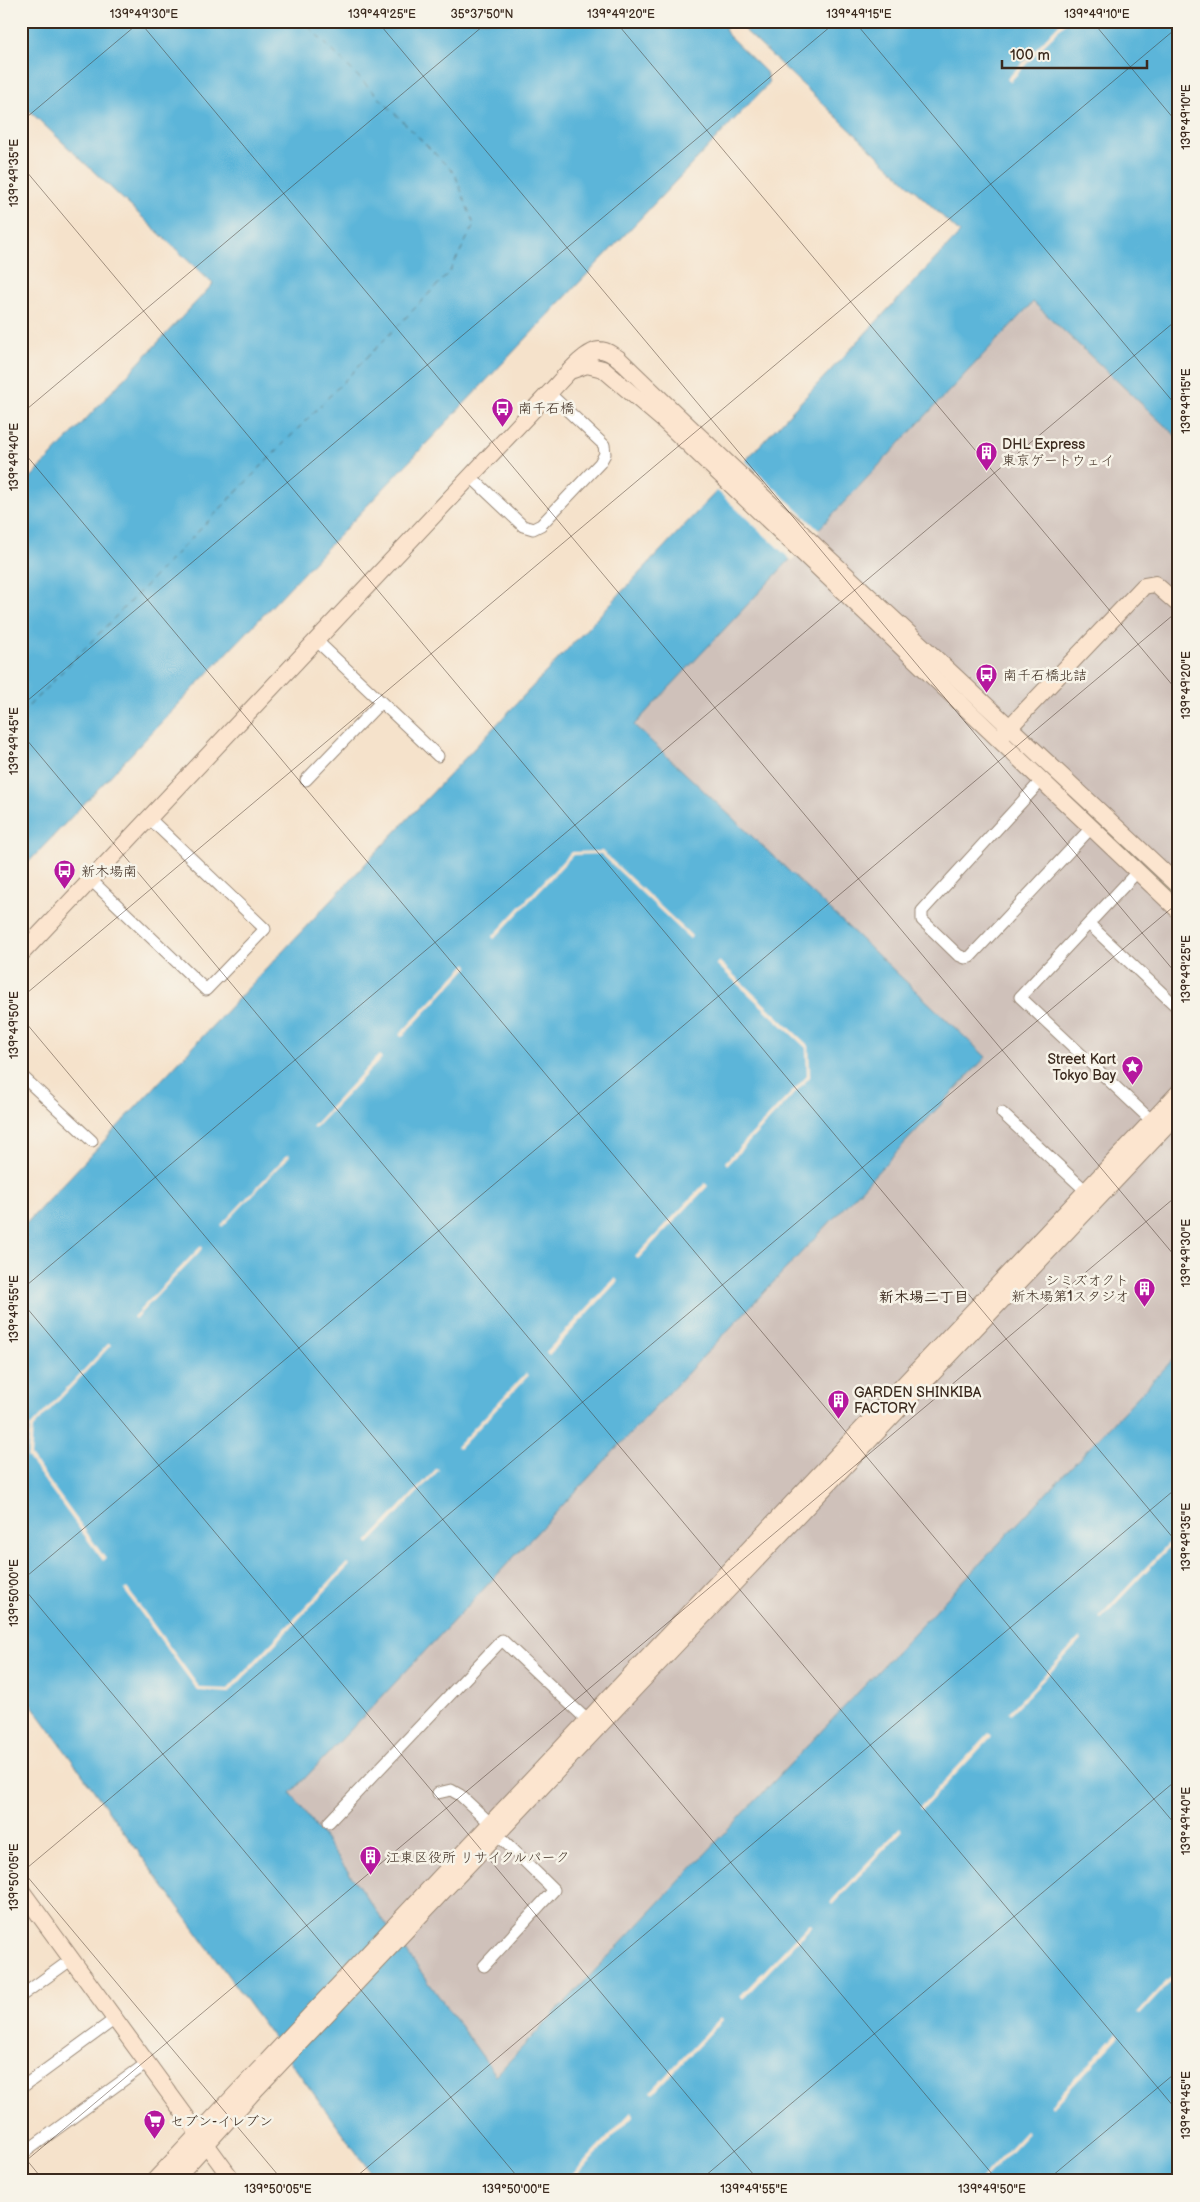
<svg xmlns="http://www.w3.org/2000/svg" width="1200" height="2202" viewBox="0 0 1200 2202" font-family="'Balsamiq Sans','Klee One',sans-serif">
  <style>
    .industrial { fill: #cfc1ba }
    .green { fill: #b5d982; stroke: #788250 }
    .water { fill: #5bb5d9; stroke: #4b707c }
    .pier { fill: #f5e2cb }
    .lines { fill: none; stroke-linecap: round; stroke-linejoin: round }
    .ferry { stroke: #455456; stroke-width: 1; stroke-dasharray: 6 5; stroke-linecap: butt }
    .street-casing { stroke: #988674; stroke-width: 13 }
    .secondary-casing { stroke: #988674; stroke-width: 18 }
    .street { stroke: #fff; stroke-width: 11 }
    .secondary { stroke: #fce5cf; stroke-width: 16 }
    .ticks { fill: none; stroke: #3b2a1e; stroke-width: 1; stroke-opacity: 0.45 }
    .labels { text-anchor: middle; stroke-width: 5; stroke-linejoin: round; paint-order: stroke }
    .poi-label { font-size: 14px; fill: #3b2a1e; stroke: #f7f3e8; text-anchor: start }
    .neighbourhood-label { font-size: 15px; font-weight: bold; fill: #3b2a1e; stroke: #f7f3e8 }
    .neatline { fill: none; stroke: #3b2a1e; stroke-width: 2 }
    .ticks-label { font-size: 12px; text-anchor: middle; fill: #3b2a1e }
  </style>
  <rect width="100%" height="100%" fill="#f7f3e8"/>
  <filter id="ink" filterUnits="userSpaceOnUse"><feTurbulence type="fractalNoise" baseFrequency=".02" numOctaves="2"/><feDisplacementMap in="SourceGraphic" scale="10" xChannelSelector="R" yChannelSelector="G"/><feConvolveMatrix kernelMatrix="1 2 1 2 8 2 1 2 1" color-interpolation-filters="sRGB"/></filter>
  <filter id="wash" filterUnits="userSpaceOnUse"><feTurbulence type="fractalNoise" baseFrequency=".0096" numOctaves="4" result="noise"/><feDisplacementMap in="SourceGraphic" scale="20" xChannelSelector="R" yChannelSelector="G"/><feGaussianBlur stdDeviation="1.12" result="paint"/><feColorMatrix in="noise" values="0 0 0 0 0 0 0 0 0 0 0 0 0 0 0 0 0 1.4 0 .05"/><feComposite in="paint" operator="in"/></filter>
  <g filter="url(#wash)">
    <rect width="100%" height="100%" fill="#f5e2cb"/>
    <path class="industrial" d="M1033 301 1179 439V1353L495 2075 291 1793 985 1057 634 725Z"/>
    <path class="green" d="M1018 745 1179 896V901L1016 747Z"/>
    <g class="water">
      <path d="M21 21H731L725 29 728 35 766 72 769 83 21 870V488L213 284 21 103Z"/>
      <path d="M735 21H1179V439L1033 302 634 725 986 1057 291 1793 496 2075 1179 1353V2181H377L21 1690V1229L960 233Z"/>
    </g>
    <g class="pier">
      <path d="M1062 21H1067L1010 82 1007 79Z"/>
      <path d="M744 459 820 531 792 561 715 489Z"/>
      <path d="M602 851 692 936 690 939 601 854 573 855 494 939 492 937 571 852Z"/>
      <path d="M719 961 809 1046 810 1077 727 1165 725 1162 807 1076 806 1048 716 964Z"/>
      <path d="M467 963 469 966 402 1037 399 1035Z"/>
      <path d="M379 1055 382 1058 314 1129 312 1127Z"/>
      <path d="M288 1154 290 1156 222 1227 221 1225Z"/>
      <path d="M705 1183 708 1186 638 1259 635 1257Z"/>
      <path d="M201 1246 203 1248 135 1319 133 1317Z"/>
      <path d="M615 1278 618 1281 549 1355 546 1352Z"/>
      <path d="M109 1343 111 1345 33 1428 31 1456 106 1559 103 1561 27 1457 30 1427Z"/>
      <path d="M526 1373 528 1376 459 1449 456 1447Z"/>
      <path d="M437 1468 439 1470 369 1544 367 1542Z"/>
      <path d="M1179 1532V1537L1101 1619 1099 1617Z"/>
      <path d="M347 1563 350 1565 229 1693 198 1691 124 1590 127 1588 200 1688 228 1689Z"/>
      <path d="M1079 1638 1081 1640 1011 1714 1009 1712Z"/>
      <path d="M989 1733 992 1736 922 1810 920 1807Z"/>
      <path d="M900 1828 902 1831 832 1905 830 1902Z"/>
      <path d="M810 1923 813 1925 743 1999 740 1996Z"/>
      <path d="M1179 1968V1973L1140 2015 1137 2013Z"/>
      <path d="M721 2017 723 2020 653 2094 651 2091Z"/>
      <path d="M1117 2033 1120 2036 1052 2108 1050 2105Z"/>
      <path d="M631 2112 634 2115 575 2177V2181H571V2176Z"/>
      <path d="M1025 2131 1028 2133 983 2181H979Z"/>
    </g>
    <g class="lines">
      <path class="ferry" d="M21 714 449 273 474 225 455 174 303 21"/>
    </g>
  </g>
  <g filter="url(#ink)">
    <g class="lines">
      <defs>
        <g id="street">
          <path d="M470 476 523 526 533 529 541 525 600 463 605 454 604 445 549 393"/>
          <path d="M317 641 438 756"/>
          <path d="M306 780 381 702"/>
          <path d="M1041 781 922 911V920L958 955 965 958 970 957 1091 828"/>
          <path d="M1137 872 1020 997 1152 1121"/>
          <path d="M91 880 206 990 265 929 149 818"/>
          <path d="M1089 924 1179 1009"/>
          <path d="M21 1075 92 1141"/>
          <path d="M1002 1113 1086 1191"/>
          <path d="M438 1793 451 1790 460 1795 490 1823 498 1835 554 1890 484 1966"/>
          <path d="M329 1822 502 1640 587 1720"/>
          <path d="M21 1996 72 1959"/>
          <path d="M21 2088 115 2019"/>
          <path d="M21 2155 147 2063"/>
        </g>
        <g id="secondary">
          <path d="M573 370 587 365 603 369 664 421 1179 911"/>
          <path d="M1003 734 1144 586 1155 584 1179 605"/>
          <path d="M21 954 549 393C560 382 586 349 600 350 607 350 612 355 618 358 802 537 992 709 1179 886"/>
          <path d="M21 1890 233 2181"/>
          <path d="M154 2181 1179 1092"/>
          <path d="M173 2181 257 2088 1179 1113"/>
        </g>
      </defs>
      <use href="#street" class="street-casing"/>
      <use href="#secondary" class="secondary-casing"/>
      <use href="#street" class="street"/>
      <use href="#secondary" class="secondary"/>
    </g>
  </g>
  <path class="ticks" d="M139 21 1179 1261M377 21 1179 977M615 21 1179 693M854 21 1179 409M1092 21 1179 125M21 122 141 21M21 165 1179 1545M21 414 489 21M21 449 1179 1829M21 706 837 21M21 733 1179 2113M21 998 1179 26M21 1017 998 2181M21 1290 1179 318M21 1301 759 2181M21 1581 1179 610M21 1585 521 2181M21 1869 283 2181M21 1873 1179 902M21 2153 44 2181M21 2165 1179 1194M351 2181 1179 1486M699 2181 1179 1778M1046 2181 1179 2070"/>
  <defs>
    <symbol id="bus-pin" viewBox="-11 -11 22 30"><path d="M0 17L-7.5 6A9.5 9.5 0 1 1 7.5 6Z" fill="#b5179e" stroke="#f7f3e8"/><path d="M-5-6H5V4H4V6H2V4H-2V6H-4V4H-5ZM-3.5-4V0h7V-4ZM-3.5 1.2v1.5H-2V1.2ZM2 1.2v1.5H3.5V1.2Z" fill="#fff"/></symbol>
    <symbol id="building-pin" viewBox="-11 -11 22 30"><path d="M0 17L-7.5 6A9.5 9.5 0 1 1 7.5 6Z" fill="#b5179e" stroke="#f7f3e8"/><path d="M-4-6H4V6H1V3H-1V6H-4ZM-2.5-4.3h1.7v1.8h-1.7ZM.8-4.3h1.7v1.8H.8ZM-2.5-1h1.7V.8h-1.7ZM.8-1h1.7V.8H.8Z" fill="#fff"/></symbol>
    <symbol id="sight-pin" viewBox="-11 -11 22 30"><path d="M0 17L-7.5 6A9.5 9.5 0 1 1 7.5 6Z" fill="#b5179e" stroke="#f7f3e8"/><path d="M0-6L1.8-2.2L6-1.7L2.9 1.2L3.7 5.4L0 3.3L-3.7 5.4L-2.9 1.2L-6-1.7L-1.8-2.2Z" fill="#fff"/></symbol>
    <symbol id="supermarket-pin" viewBox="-11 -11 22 30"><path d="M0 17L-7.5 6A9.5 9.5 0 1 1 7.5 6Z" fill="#b5179e" stroke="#f7f3e8"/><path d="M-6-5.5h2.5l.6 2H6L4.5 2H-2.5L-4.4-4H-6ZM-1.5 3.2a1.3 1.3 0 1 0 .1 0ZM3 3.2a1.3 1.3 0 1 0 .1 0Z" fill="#fff"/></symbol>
  </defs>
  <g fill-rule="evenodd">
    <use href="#bus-pin" x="490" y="396" width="25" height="34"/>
    <use href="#building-pin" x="974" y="440" width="25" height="34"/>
    <use href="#bus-pin" x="974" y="662" width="25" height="34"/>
    <use href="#bus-pin" x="52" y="858" width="25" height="34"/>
    <use href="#sight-pin" x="1120" y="1054" width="25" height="34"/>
    <use href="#building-pin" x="1132" y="1276" width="25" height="34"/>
    <use href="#building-pin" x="826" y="1388" width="25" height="34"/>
    <use href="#building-pin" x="358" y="1844" width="25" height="34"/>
    <use href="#supermarket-pin" x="142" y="2108" width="25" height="34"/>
  </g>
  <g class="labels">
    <g class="poi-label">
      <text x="518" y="413">南千石橋</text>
      <text x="1002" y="449">DHL Express<tspan x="1002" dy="16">東京ゲートウェイ</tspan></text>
      <text x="1003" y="680">南千石橋北詰</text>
      <text x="81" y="876">新木場南</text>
      <text x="1116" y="1064" text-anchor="end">Street Kart<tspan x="1116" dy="16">Tokyo Bay</tspan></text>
      <text x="1129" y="1285" text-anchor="end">シミズオクト<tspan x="1129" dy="16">新木場第1スタジオ</tspan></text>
      <text x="854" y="1397">GARDEN SHINKIBA<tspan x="854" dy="16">FACTORY</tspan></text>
      <text x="386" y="1862">江東区役所 リサイクルパーク</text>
      <text x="170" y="2126">セブン-イレブン</text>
    </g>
    <g class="neighbourhood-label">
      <text x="924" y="1302">新木場二丁目</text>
    </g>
  </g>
  <rect width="1200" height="2202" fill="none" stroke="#f7f3e8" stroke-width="55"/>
  <path d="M1002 60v8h145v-8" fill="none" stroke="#3b2a1e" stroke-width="2.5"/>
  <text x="1010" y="60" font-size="15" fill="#3b2a1e" stroke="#f7f3e8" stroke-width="4" paint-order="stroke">100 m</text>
  <rect x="28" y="28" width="1144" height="2146" class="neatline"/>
  <g class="ticks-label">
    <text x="144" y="18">139°49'30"E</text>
    <text x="382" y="18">139°49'25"E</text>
    <text x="482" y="18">35°37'50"N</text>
    <text x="621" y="18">139°49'20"E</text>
    <text x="859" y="18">139°49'15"E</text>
    <text x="1097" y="18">139°49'10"E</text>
    <text transform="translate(1186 117) rotate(-90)" y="4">139°49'10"E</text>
    <text transform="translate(14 173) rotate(-90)" y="4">139°49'35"E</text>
    <text transform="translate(1186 401) rotate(-90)" y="4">139°49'15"E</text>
    <text transform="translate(14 457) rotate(-90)" y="4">139°49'40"E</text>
    <text transform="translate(1186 685) rotate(-90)" y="4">139°49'20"E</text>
    <text transform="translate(14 741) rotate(-90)" y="4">139°49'45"E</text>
    <text transform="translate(1186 969) rotate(-90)" y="4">139°49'25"E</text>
    <text transform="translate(14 1025) rotate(-90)" y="4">139°49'50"E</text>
    <text transform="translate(1186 1253) rotate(-90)" y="4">139°49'30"E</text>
    <text transform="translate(14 1309) rotate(-90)" y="4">139°49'55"E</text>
    <text transform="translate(1186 1537) rotate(-90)" y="4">139°49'35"E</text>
    <text transform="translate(14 1593) rotate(-90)" y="4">139°50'00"E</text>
    <text transform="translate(1186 1821) rotate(-90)" y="4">139°49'40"E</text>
    <text transform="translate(14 1877) rotate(-90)" y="4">139°50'05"E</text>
    <text transform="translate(1186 2105) rotate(-90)" y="4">139°49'45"E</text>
    <text x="278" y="2193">139°50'05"E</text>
    <text x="516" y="2193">139°50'00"E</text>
    <text x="754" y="2193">139°49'55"E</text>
    <text x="992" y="2193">139°49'50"E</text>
  </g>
</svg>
